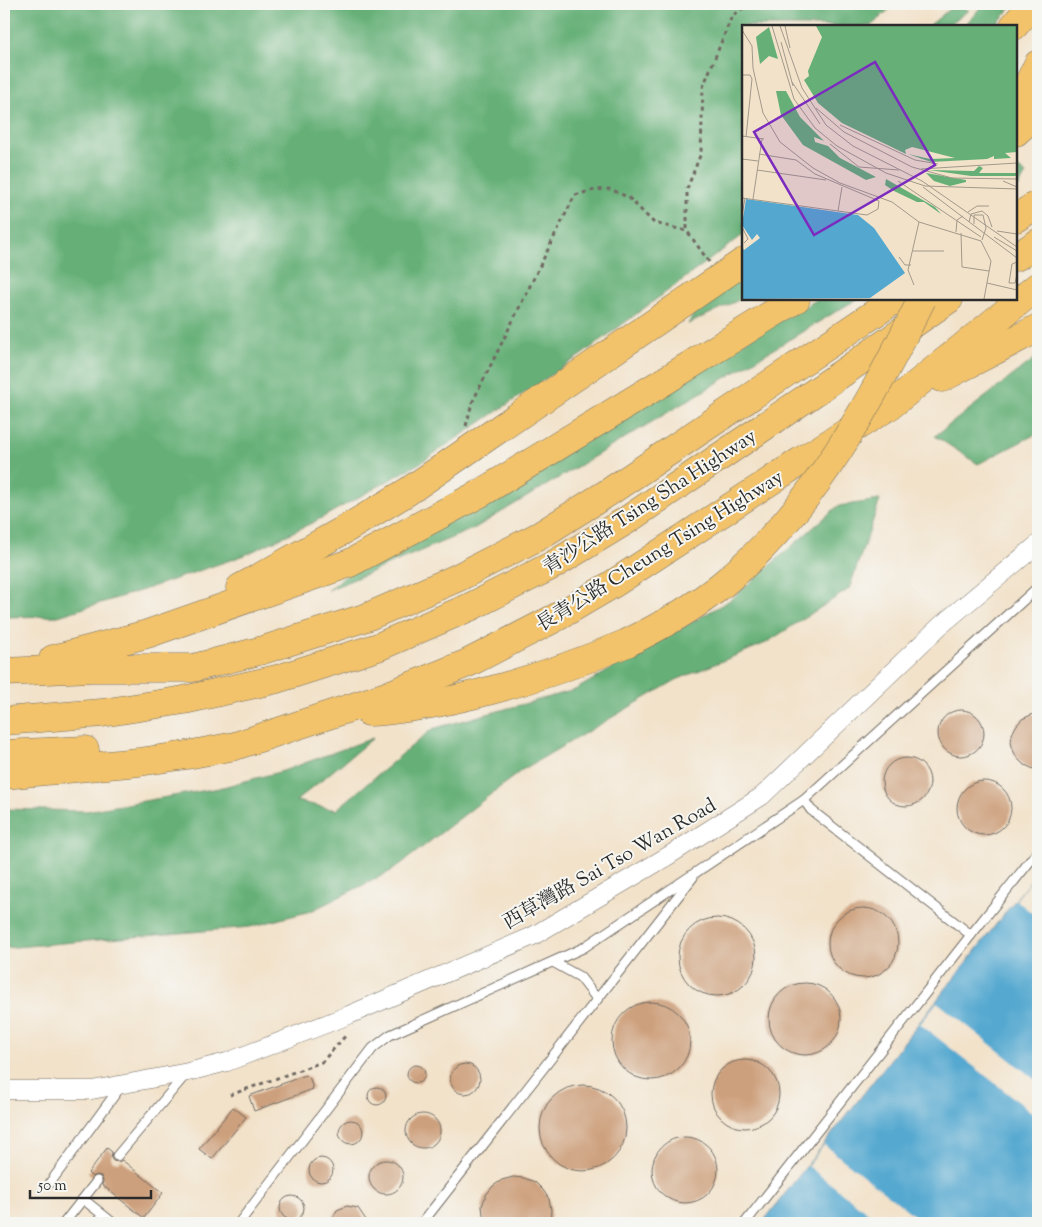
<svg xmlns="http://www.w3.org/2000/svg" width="1042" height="1227" viewBox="0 0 1042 1227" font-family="'Sorts Mill Goudy','Noto Serif TC',serif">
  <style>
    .forest { fill: #66b078; stroke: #486e52 }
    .water { fill: #54a8d0; stroke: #406a7e }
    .pier { fill: #f2e2ca }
    .building { fill: #cda07d }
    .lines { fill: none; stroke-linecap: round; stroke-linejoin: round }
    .service-casing { stroke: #716b63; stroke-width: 11 }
    .minor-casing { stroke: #716b63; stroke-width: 19 }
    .motorway-casing { stroke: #716b63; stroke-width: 29 }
    .path { stroke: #716b63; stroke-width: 3; stroke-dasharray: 4 4; stroke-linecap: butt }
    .service { stroke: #fff; stroke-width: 9 }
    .minor { stroke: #fff; stroke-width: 18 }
    .motorway { stroke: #f2c36a; stroke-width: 28 }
    .motorway-bridge-casing { stroke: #716b63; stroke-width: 29; stroke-linecap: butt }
    .motorway-bridge { stroke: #f2c36a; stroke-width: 28 }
    .labels { text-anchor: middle; stroke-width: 4; stroke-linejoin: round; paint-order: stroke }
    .street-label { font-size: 20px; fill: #2b2b2b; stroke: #f6f6f2 }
    .inset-road { fill: none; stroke: #a2998a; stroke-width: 1 }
    .view { fill: #7b2cbf; fill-opacity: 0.15; stroke: #7b2cbf; stroke-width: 2.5 }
    .inset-edge { fill: none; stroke: #2b2b2b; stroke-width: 2.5 }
  </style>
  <rect width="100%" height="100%" fill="#f6f6f2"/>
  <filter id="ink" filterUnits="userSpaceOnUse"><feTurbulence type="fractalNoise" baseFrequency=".02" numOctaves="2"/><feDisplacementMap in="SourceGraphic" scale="10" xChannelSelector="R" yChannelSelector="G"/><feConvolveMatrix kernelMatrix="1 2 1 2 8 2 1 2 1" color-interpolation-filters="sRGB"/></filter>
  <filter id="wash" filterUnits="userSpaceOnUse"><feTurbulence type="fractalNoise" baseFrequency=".0096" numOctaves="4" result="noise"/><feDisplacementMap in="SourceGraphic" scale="20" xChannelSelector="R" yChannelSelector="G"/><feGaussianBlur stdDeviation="1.12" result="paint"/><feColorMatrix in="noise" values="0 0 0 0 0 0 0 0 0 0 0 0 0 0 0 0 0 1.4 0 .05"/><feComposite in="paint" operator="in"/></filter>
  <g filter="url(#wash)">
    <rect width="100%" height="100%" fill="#f2e2ca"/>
    <g class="forest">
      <path d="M4 4H895L871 26H743V235L581 355 420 463 316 521 245 555 143 590 58 616 4 617Z"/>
      <path d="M984 4H1013L1007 13 994 26H964Z"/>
      <path d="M953 6 969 10 947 26H929Z"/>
      <path d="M1016 166 1026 174 1018 188 1016 187Z"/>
      <path d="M743 274V298L688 324 698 306Z"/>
      <path d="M818 299H857L475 528 328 590 363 562Z"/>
      <path d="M1038 356V433L978 464 935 436Z"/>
      <path d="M880 500 849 589 766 643 676 680 522 770 393 870 311 911 250 927 4 948V809L86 811 219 788 283 771 373 738 296 801 336 810 432 729 575 690 730 600 838 506Z"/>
    </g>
    <path class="water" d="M1038 871V1223H762Z"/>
    <g class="pier">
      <path d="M1032 879 1038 884V918L1016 900Z"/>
      <path d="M937 1002 1038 1082V1117L920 1024Z"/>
      <path d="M824 1145 924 1223H881L808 1166Z"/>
    </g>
    <g id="blocks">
      <g class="building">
        <circle cx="961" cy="733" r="23"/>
        <path d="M1038 712V771L1023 764 1017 758 1013 750 1011 742 1012 734 1016 726 1022 719Z"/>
        <circle cx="906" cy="782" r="24"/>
        <circle cx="984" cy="808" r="27"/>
        <circle cx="863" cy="943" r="35"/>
        <circle cx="717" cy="957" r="39"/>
        <circle cx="805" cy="1019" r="36"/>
        <circle cx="651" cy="1041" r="39"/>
        <circle cx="745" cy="1094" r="34"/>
        <circle cx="465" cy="1079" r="15"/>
        <circle cx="416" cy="1074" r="9"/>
        <path d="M306 1075 310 1079 313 1089 254 1111 249 1096Z"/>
        <circle cx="583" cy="1128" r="43"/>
        <circle cx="377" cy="1096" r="9"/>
        <path d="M233 1107 246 1117 212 1159 199 1149Z"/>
        <circle cx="423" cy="1131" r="17"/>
        <circle cx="351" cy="1132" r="12"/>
        <circle cx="685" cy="1170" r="33"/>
        <path d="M107 1148 112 1152 111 1158 113 1161 119 1162 122 1160 163 1193 144 1218 102 1185 103 1181 101 1176 97 1175 92 1177 88 1173Z"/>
        <circle cx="321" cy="1170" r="12"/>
        <circle cx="386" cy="1177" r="17"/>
        <path d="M513 1177 524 1178 535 1182 543 1190 549 1199 551 1210 550 1223H484L482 1206 486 1195 493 1186 502 1180Z"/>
        <circle cx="292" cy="1208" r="12"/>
        <path d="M347 1206 358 1208 368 1223H330L337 1210Z"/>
      </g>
    </g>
  </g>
  <g filter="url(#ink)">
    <use href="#blocks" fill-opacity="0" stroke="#716b63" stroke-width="1"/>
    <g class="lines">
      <defs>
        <g id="service">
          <path d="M971 935 1038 851"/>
          <path d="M553 962 580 977 597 999"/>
          <path d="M117 1156 186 1074"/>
          <path d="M50 1183 121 1086"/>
          <path d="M83 1199 113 1223"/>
          <path d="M64 1223 97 1181"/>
          <path d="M239 1223 373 1048 390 1035 583 948 804 800 1038 587"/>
          <path d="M422 1223 693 877"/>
          <path d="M745 1223 971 935 811 810 804 800"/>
        </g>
        <path id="minor" d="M4 1090H92L188 1072 227 1062 349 1015 533 936 668 856 762 796 940 626 1038 544"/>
        <g id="motorway">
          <path d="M1014 26 1033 4"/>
          <path d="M1016 109 1038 64"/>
          <path d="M1016 132 1038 112"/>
          <path d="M1016 218 1038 204"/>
          <path d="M1016 257 1038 243"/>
          <path d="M942 378 1038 328"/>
          <path d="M240 588 344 530 407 492 743 262"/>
          <path d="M53 659 147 634 350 563 481 493 663 382 796 299"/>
          <path d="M4 672 91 668H193L263 650 367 617 457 578 539 536 609 492 896 299"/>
          <path d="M369 712C392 711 414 707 437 703 503 690 565 669 627 643"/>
          <path d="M4 721 102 713 184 700 277 679 378 647 470 607 553 565 627 520 815 392 949 299"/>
          <path d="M4 754 85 750"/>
          <path d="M4 775 139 762 187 755 235 746 386 696 468 663 557 617 613 584 801 461 891 405 1038 286"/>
        </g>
      </defs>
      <use href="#service" class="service-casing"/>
      <use href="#minor" class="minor-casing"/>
      <use href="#motorway" class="motorway-casing"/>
      <g class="path">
        <path d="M709 262 687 231V189L701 153 703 87 732 16 749 4"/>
        <path d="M466 426 472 403 575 195 595 190 611 189 629 198 654 223 687 231"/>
        <path d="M230 1095 322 1062 347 1034"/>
      </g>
      <use href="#service" class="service"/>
      <use href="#minor" class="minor"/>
      <use href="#motorway" class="motorway"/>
      <defs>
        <path id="motorway-bridge" d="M627 643C661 626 694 608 724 583 815 508 870 403 922 299"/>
      </defs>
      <use href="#motorway-bridge" class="motorway-bridge-casing"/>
      <use href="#motorway-bridge" class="motorway-bridge"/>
    </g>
  </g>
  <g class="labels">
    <g class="street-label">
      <text transform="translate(649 501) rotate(-33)" y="7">青沙公路 Tsing Sha Highway</text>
      <text transform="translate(659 550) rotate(-32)" y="7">長青公路 Cheung Tsing Highway</text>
      <text transform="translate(609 863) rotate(-30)" y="7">西草灣路 Sai Tso Wan Road</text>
    </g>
  </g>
  <g transform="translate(742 25)">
    <rect width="275" height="275" fill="#f2e2ca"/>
    <path d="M74 1H275V127L263 128 269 133 252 134V131L245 134 189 137 166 129 188 134 213 133 170 122 163 125 164 129 100 98 76 78 62 55 67 51 66 46 80 12ZM27 2 36 34 27 31 18 39 14 12ZM34 66H44L58 92 82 116 72 112 73 117 86 121 98 133 134 152 124 155 61 120 39 90ZM237 141 241 143 237 148H275V151H229L187 145 232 146ZM184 148 224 155V157L208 161 192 156ZM144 154 193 182 199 189 182 177H175L152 166 143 160Z" fill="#66b078"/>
    <path d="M4 174 116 190 132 203 163 248 128 273 0 274V222L2 225 18 213 15 209 10 215 0 200Z" fill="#54a8d0"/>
    <path class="inset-road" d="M30 1 52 74 73 103 95 121 144 148 183 161 275 164M38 1 60 63 84 100 111 121 180 156 275 222M43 1 48 23M0 5 10 21 11 43 21 88 38 117 71 143 98 158 150 177 177 197 239 216 249 236 242 274M39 17 51 61M0 50H8L10 54 4 112M50 57 78 99M74 83 102 107 170 142 210 153 275 154M98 100 173 135 196 139M0 111 22 114M88 119 117 142 157 145M17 129 54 135 73 149 137 176 136 184 125 190 96 186M0 134 16 136M179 144 275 138M15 145 84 155M156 156 239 212M261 156 275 162M181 162 275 233M0 173 96 186 100 162M11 174 20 114M226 187 235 181H247M0 191 3 173M227 197 229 189 240 186 246 191 250 202M232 199V190H241L244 203 240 215M0 202 6 214 2 218M255 206 275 209M214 207 215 195 221 191M219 208 220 242 247 246M252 212 275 226M171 226H202M157 232 163 240H169M275 237 270 239 267 258H273L275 249M245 258 275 265M172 260 166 245 177 197"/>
    <path class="view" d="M133 37 193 140 72 210 12 107Z"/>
    <rect width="275" height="275" class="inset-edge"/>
  </g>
  <rect width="1042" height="1227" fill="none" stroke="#f6f6f2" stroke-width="20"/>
  <path d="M30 1190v8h121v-8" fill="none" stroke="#2b2b2b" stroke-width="2.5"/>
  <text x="38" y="1190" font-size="15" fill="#2b2b2b" stroke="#f6f6f2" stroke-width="4" paint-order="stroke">50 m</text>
</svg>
